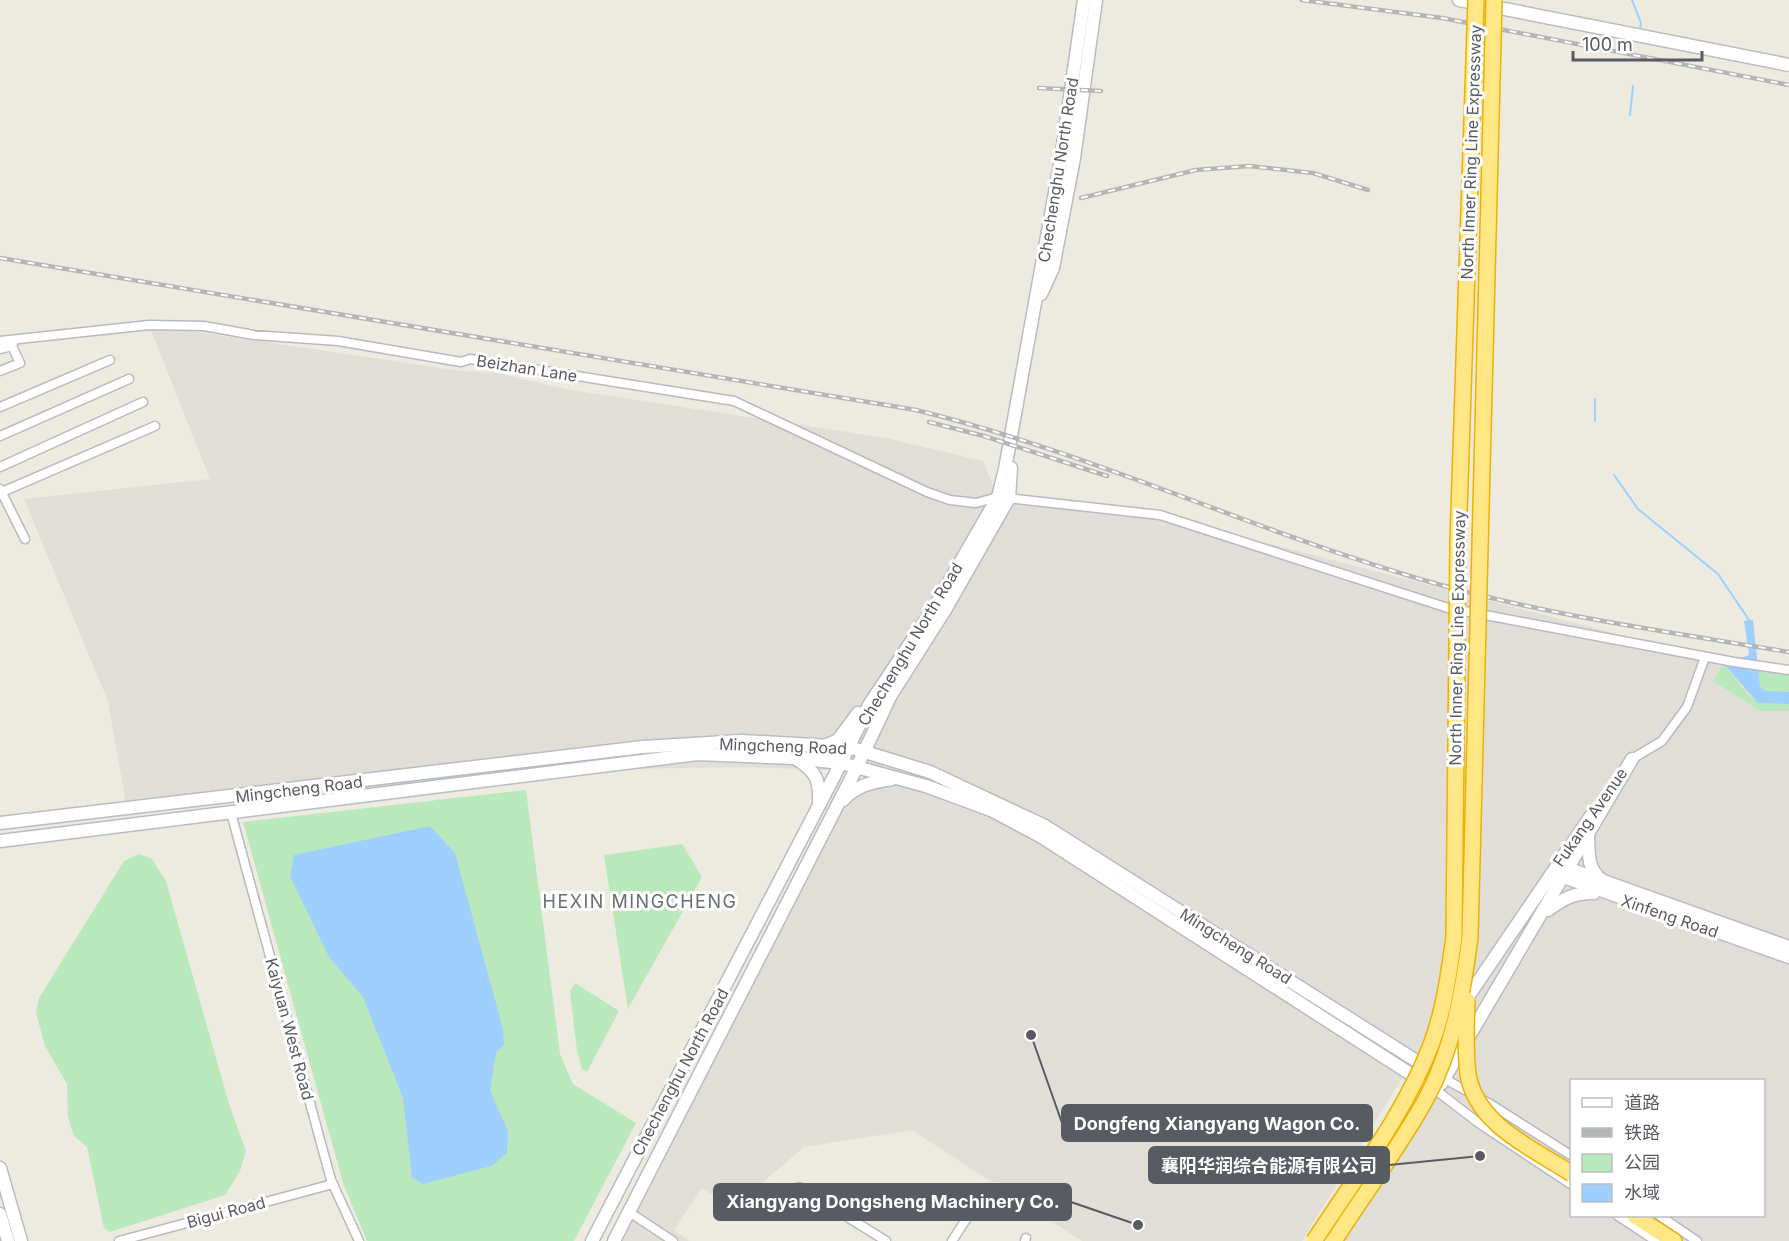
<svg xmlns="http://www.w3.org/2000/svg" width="1789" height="1241" viewBox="0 0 1789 1241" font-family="Inter,'Noto Sans SC',sans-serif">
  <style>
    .industrial { fill: #e0ded7; fill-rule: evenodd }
    .green { fill: #b9e8bc }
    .water { fill: #9ecfff }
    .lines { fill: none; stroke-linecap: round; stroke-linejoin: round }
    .stream { stroke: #9ecfff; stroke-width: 2 }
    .street-casing { stroke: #b8bac0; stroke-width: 11 }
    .secondary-casing { stroke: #b8bcc3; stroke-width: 15 }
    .highway-casing { stroke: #edb100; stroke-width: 18 }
    .street { stroke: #fff; stroke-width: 8 }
    .secondary { stroke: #fff; stroke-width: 12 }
    .highway { stroke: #ffe785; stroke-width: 15 }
    .rail-casing { stroke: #b4b5b5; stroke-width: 4.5 }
    .rail { stroke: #fff; stroke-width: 2; stroke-dasharray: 7; stroke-linecap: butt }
    .highway-bridge-casing { stroke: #edb100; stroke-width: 18; stroke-linecap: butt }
    .highway-bridge { stroke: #ffe785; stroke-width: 15 }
    .labels { text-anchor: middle; stroke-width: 6; stroke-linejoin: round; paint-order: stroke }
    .street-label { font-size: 16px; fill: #585c62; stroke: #fff }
    .neighbourhood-label { font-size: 18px; letter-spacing: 1.5px; fill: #696e74; stroke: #fff }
    .leader { fill: none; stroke: #585c62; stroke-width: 2 }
    .callout-dot { fill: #585c62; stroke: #fff; stroke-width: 2 }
    .callout { fill: #585c62; stroke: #585c62; stroke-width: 2 }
    .callout-label { font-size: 18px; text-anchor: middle; font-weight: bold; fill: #fff }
  </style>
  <rect width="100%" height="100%" fill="#edebdf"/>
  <path class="industrial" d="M149 325 461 371 496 373 565 389 886 438 983 461 998 497 1160 515 1705 657 1789 670V1241H1341L1444 1079 1160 915 1404 1075 1302 1241H1082L912 1130 804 1147 733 1208 702 1188 674 1230 689 1241H614L849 793 888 784 845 771 747 767 561 770 127 809 108 701 24 499 210 479ZM1572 1080H1764V1216H1572Z"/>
  <g class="green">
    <path d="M1724 664C1749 695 1747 706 1789 704V711H1760L1713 681Z"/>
    <path d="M1758 668 1789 674V692L1766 691 1760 687Z"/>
    <path d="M526 790 560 1054 573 1084 636 1123 574 1241H367L343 1183 243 822Z"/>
    <path d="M682 844 702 877 628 1009 604 855Z"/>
    <path d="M139 854 152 859 166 881 229 1104 246 1151 240 1171 225 1195 110 1232 104 1228 87 1147 74 1136 68 1117 67 1084 45 1046 36 1013 39 998 124 861Z"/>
    <path d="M575 983 619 1011 587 1072 582 1069 577 1051 570 991Z"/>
  </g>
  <g class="water">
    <path d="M1753 620 1760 687 1766 691 1789 692V704L1758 703 1724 664 1749 655 1744 621Z"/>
    <path d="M430 826 455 853 503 1029 504 1044 496 1053 490 1091 508 1131 507 1153 491 1166 423 1184 412 1178 403 1098 363 997 329 957 290 876 294 855Z"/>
  </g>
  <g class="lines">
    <g class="stream">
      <path d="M1632 0 1641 23 1640 29"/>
      <path d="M1630 115 1633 86"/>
      <path d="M1595 421V399"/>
      <path d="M1614 475 1638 509 1718 574 1749 620 1748 623"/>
    </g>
    <defs>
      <g id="street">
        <path d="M0 341 149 325 204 326 254 335 338 341 461 362 470 359 734 401 927 492 950 500 976 503 998 497 1160 515 1448 608 1734 662 1789 670"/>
        <path d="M0 349 12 346 14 341"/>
        <path d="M0 371 20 363 12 346"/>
        <path d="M0 407 110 360"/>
        <path d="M0 436 129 379"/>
        <path d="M0 467 143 402"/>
        <path d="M0 489 25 539"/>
        <path d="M2 492 155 426"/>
        <path d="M1632 759 1662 741 1687 707 1705 657"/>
        <path d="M231 813 331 1180 359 1241"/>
        <path d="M1445 1079 1492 1105 1572 1156"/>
        <path d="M1437 1091 1480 1124 1572 1185"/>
        <path d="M799 1187 886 1241"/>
        <path d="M629 1212 673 1241"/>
        <path d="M1618 1216 1656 1241"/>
        <path d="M1660 1216 1697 1241"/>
        <path d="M119 1241 333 1184"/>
        <path d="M952 1241 967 1218"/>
        <path d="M1025 1241 1026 1238"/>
      </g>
      <g id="secondary">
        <path d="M1459 0 1789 65"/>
        <path d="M1041 294 1053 268 1074 158 1096 0"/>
        <path d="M827 745 838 740 858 713"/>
        <path d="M795 758C815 771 820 778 819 802"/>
        <path d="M843 800C856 785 873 782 892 779"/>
        <path d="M0 823 643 747 742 741 849 747 930 772 1045 826 1445 1079"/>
        <path d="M1588 837C1589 854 1587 869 1602 880"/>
        <path d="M0 841 698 754 794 758 841 763 926 786 991 810 1040 836 1437 1091"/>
        <path d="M1561 866 1789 947"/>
        <path d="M1558 875 1789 957"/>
        <path d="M1548 910C1563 899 1575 892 1594 893"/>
        <path d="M1435 1045 1591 816"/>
        <path d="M1441 1084 1632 759"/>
        <path d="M0 1168 21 1241"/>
        <path d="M0 1214 8 1241"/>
        <path d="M592 1241 841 763 869 705 935 606 998 497 1005 469 1061 159 1084 0"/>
        <path d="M614 1241 857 767 891 695 945 610 1009 498 1011 468"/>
      </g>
      <path id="highway" d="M1635 1216 1674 1241"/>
    </defs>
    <use href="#street" class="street-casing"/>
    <use href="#secondary" class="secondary-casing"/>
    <use href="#highway" class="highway-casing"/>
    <use href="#street" class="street"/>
    <use href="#secondary" class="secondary"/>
    <use href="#highway" class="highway"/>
    <defs>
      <g id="rail">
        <path d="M1302 0 1442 18 1789 85"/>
        <path d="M1039 88 1101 91"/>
        <path d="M1081 198 1196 170 1249 166 1313 173 1368 190"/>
        <path d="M0 258 916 410C1087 452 1245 527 1413 577 1536 614 1663 631 1789 652"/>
        <path d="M929 422 984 436 1107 476"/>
      </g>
    </defs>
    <use href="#rail" class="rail-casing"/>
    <use href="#rail" class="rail"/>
    <defs>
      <g id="highway-bridge">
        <path d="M1467 1000C1466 1025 1465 1051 1468 1074 1476 1125 1534 1149 1572 1174"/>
        <path d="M1314 1241C1355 1178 1404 1115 1431 1045 1444 1011 1449 973 1454 937L1458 542 1476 0"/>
        <path d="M1334 1241C1364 1194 1399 1148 1426 1099 1453 1049 1463 992 1470 937L1494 0"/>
      </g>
    </defs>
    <use href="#highway-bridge" class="highway-bridge-casing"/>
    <use href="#highway-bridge" class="highway-bridge"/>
  </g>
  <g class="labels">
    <g class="street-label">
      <text transform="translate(1471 152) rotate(-88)" y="6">North Inner Ring Line Expressway</text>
      <text transform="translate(1058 170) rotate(-81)" y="6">Chechenghu North Road</text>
      <text transform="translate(527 368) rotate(9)" y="6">Beizhan Lane</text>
      <text transform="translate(1457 638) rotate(-89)" y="6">North Inner Ring Line Expressway</text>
      <text transform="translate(910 644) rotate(-59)" y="6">Chechenghu North Road</text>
      <text transform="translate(783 746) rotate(2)" y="6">Mingcheng Road</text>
      <text transform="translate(299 789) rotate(-7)" y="6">Mingcheng Road</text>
      <text transform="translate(1590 817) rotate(-55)" y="6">Fukang Avenue</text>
      <text transform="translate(1670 916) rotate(19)" y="6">Xinfeng Road</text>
      <text transform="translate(1236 946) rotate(32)" y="6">Mingcheng Road</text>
      <text transform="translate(290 1029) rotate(75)" y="6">Kaiyuan West Road</text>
      <text transform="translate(680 1072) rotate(-62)" y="6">Chechenghu North Road</text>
      <text transform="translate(226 1212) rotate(-15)" y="6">Bigui Road</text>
    </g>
    <g class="neighbourhood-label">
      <text x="640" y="908">HEXIN MINGCHENG</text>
    </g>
  </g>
  <path class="leader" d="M1031 1035L1062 1123M1480 1156L1389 1165M1138 1225L1071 1202"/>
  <g class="callout-dot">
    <circle cx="1031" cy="1035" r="6"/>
    <circle cx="1480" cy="1156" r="6"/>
    <circle cx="1138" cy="1225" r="6"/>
  </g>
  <g class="callout">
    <rect x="1062" y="1105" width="310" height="36" rx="6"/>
    <rect x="1149" y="1147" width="240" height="36" rx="6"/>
    <rect x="714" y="1184" width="357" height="36" rx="6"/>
  </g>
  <g class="callout-label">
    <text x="1217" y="1130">Dongfeng Xiangyang Wagon Co.</text>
    <text x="1269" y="1172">襄阳华润综合能源有限公司</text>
    <text x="893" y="1208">Xiangyang Dongsheng Machinery Co.</text>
  </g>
  <rect x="1570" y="1079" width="195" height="138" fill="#ffffff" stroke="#bcbec0" stroke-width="1.5"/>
  <rect x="1582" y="1098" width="30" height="9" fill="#ffffff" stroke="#bcbec0" stroke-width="1.5"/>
  <text x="1624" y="1109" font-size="18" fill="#585c62">道路</text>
  <rect x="1582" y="1128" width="30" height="9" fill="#b4b5b5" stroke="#bcbec0" stroke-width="1.5"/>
  <text x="1624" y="1139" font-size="18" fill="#585c62">铁路</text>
  <rect x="1582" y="1154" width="30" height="18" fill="#b9e8bc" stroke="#bcbec0" stroke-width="1.5"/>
  <text x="1624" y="1169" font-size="18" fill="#585c62">公园</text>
  <rect x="1582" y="1184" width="30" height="18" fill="#9ecfff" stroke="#bcbec0" stroke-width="1.5"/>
  <text x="1624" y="1199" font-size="18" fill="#585c62">水域</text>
  <path d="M1573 51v9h129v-9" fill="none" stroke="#585c62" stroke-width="3"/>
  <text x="1582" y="51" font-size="18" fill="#585c62" stroke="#ffffff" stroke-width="4.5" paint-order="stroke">100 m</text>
</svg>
